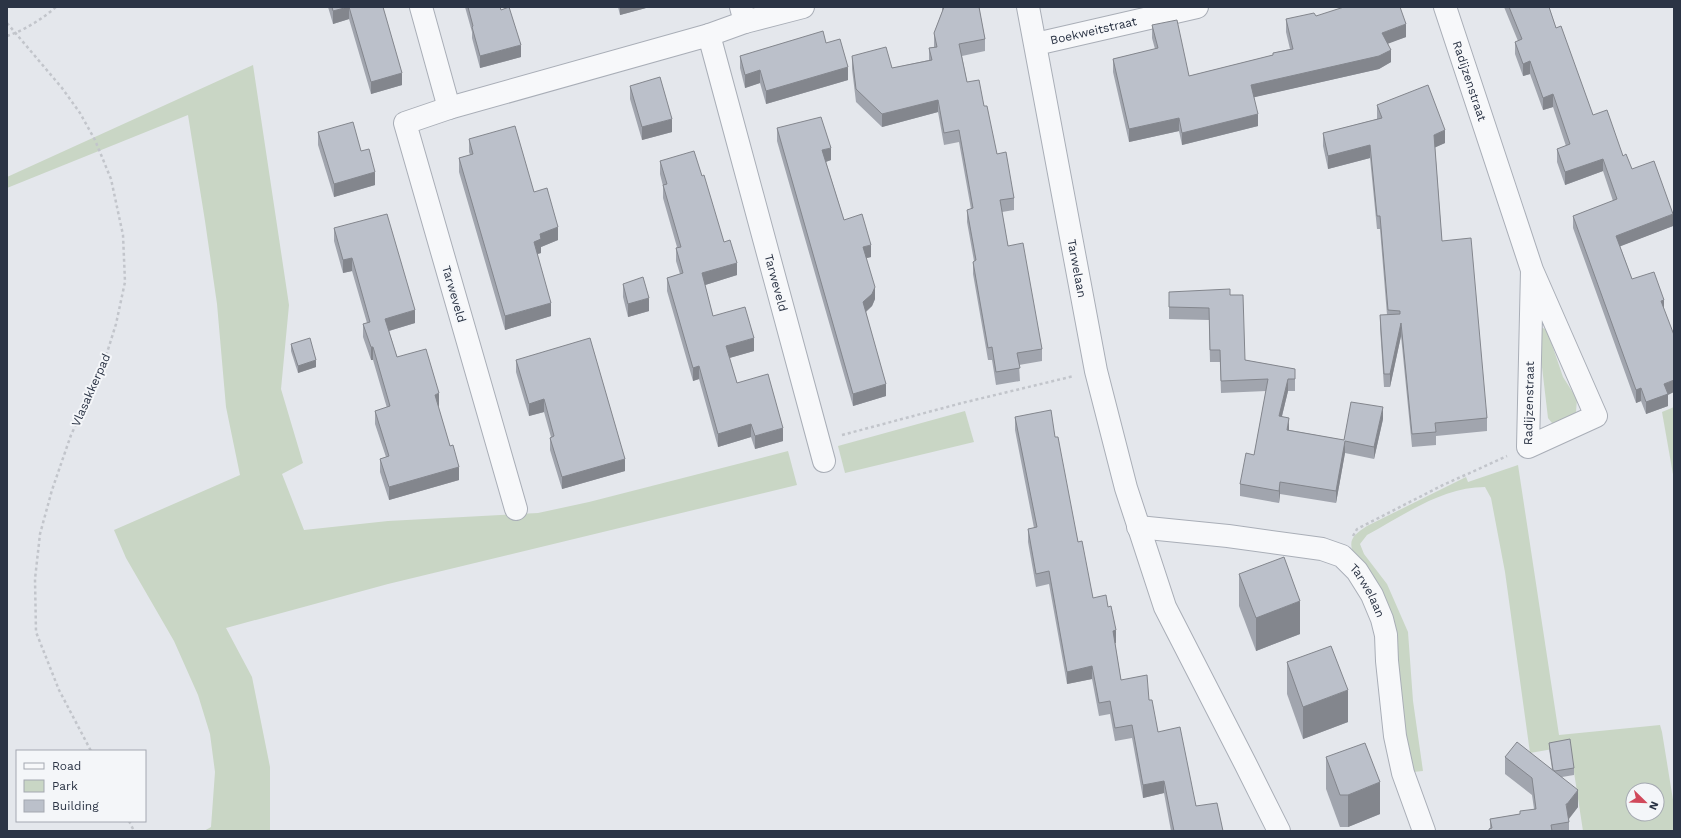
<svg xmlns="http://www.w3.org/2000/svg" width="1681" height="838" viewBox="0 0 1681 838" font-family="'Work Sans',sans-serif">
  <style>
    .green { fill: #c9d6c5; fill-rule: evenodd }
    .lines { fill: none; stroke-linecap: round; stroke-linejoin: round }
    .minor-casing { stroke: #a9aeb7; stroke-width: 24 }
    .path { stroke: #c2c5cb; stroke-width: 2.5; stroke-dasharray: 3 3; stroke-linecap: butt }
    .minor { stroke: #f7f8fa; stroke-width: 22 }
    .wall { fill: #a1a5ae }
    .shaded-wall { fill: #83868d }
    .building { fill: #bbc0ca; stroke: #83868d }
    .labels { text-anchor: middle; stroke-width: 4; stroke-linejoin: round; paint-order: stroke }
    .street-label { font-size: 12px; fill: #2b3445; stroke: #f4f6f9 }
  </style>
  <rect width="100%" height="100%" fill="#e4e7ec"/>
  <g class="green">
    <path d="M253 65 289 305 281 389 303 463 282 474 304 530 388 521 538 513 589 502 788 451 797 485 388 584 226 628 252 677 270 767V831H204L211 827 215 772 210 734 198 695 174 641 126 558 114 530 240 475 226 407 217 304 205 221 188 115 7 188V177Z"/>
    <path d="M1541 327 1547 330 1563 377 1577 399 1576 412 1571 421 1562 425 1552 423 1548 418 1538 333Z"/>
    <path d="M1674 407V480L1662 412Z"/>
    <path d="M965 411 974 442 845 473 838 446Z"/>
    <path d="M1518 465 1559 735 1660 725 1662 732 1674 806V831H1583L1570 746 1530 753 1505 572 1491 498 1485 487C1442 487 1404 515 1367 535L1360 544 1364 554 1387 584 1408 632 1413 701 1423 771 1413 772 1357 561C1347 542 1350 537 1367 526L1466 477 1468 482ZM1633 790H1657V814H1633Z"/>
  </g>
  <g class="lines">
    <defs>
      <g id="minor">
        <path d="M421 7 449 108"/>
        <path id="s1" d="M1028 7 1096 371 1126 488 1165 607 1245 763 1279 831"/>
        <path id="s2" d="M1445 7 1532 270 1596 416 1528 447 1532 270"/>
        <path d="M745 22 803 7"/>
        <path d="M709 35 745 22 741 7"/>
        <path id="s3" d="M1036 44 1197 7"/>
        <path id="s4" d="M516 509 405 123 449 108 709 35 824 461"/>
        <path id="s5" d="M1138 527 1228 536 1322 549 1342 556 1357 571 1372 595 1382 619 1386 635 1387 661 1395 736 1403 773 1424 831"/>
      </g>
    </defs>
    <use href="#minor" class="minor-casing"/>
    <g class="path">
      <path d="M7 23 62 88 80 113 95 140 111 179 123 235 125 282 116 324 101 372 71 435 52 490 40 534 35 579 36 632 59 690 91 751"/>
      <path d="M7 36C25 30 42 19 56 7"/>
      <path d="M842 435 962 403 1074 376"/>
      <path d="M1353 536 1357 529 1441 486 1507 456"/>
      <path d="M129 821 134 831"/>
    </g>
    <use href="#minor" class="minor"/>
  </g>
  <g class="wall">
    <path d="M328 7H383L402 85 371 94 349 19 333 24Z"/>
    <path d="M465 7H500L521 57 480 68 472 38V32Z"/>
    <path d="M618 7H646V8L620 15Z"/>
    <path d="M942 7H979L985 39V51L962 56 967 82 984 106 997 154 1014 198V210L1002 212 1008 246 1042 349V361L1019 365 1020 381 996 385 992 360H988L973 274V262L974 261 967 222V210L971 209 959 142 944 145 938 112 882 127 856 102 852 69V56L892 68 929 60V48L934 47V33L942 12Z"/>
    <path d="M1504 7H1549L1556 28 1593 115 1623 156 1632 169 1673 226 1620 246 1632 279 1664 308 1668 406 1646 414 1641 401 1636 403 1573 228V216L1613 201 1603 171 1565 185 1557 162V149L1566 146 1553 107 1543 110 1530 74 1523 76 1515 54V42L1518 41Z"/>
    <path d="M1316 16 1406 37 1388 43 1391 62 1379 69 1254 97 1258 126 1182 145 1179 131 1129 142 1113 72V59L1155 49 1152 38V25L1189 76 1273 55V53L1290 49 1286 32V19Z"/>
    <path d="M826 43 848 80 766 104 760 83 745 88 740 68V56Z"/>
    <path d="M630 86 672 132 642 140 630 99Z"/>
    <path d="M1377 105 1445 143 1435 147 1442 241 1487 418V431L1436 436V445L1412 447 1401 336 1390 387H1384L1380 328V315H1387L1380 229H1377L1370 158 1328 169 1323 146V133L1377 119Z"/>
    <path d="M777 128 831 160 826 162 844 220 871 257 866 258 875 299 872 306 866 312 886 396 853 406 777 141Z"/>
    <path d="M318 132 361 151 375 185 334 197 318 145Z"/>
    <path d="M469 139 534 192 558 240 541 247V253L537 254 551 316 505 330 459 172V158L470 155 469 152Z"/>
    <path d="M660 161 702 176 724 242 737 275 705 285 713 316 754 351 729 358 737 383 783 441 755 449 751 437 718 447 699 379 693 381 667 291V278L680 274 676 261V248L677 247 663 198V186L660 174Z"/>
    <path d="M334 228 415 323 389 331 397 357 439 406 438 407 459 480 389 500 380 472V459L386 457 375 424V411L387 408 373 360H371L363 337V324L367 323 352 271 343 273 334 241Z"/>
    <path d="M623 284 649 311 628 317 623 297Z"/>
    <path d="M1169 292 1230 295 1245 360 1295 369V391H1288L1282 416 1289 430 1344 440 1383 419 1374 459 1345 453 1336 503 1280 494 1279 503 1240 496V484L1254 455 1266 391 1221 393 1220 362H1210L1209 320 1169 319Z"/>
    <path d="M291 344 316 367 298 373 291 351Z"/>
    <path d="M516 360 625 471 562 489 550 450V438L551 437 544 412 529 416 516 372Z"/>
    <path d="M1015 417 1055 437 1078 542 1093 598 1116 643H1115L1121 680 1149 700 1158 732 1196 806 1223 831H1171L1164 793 1143 798 1132 738 1115 741 1110 714 1099 716 1092 679 1067 684 1049 584 1036 587 1028 542V529L1034 528 1015 430Z"/>
    <path d="M1239 574 1300 634 1256 651 1239 606Z"/>
    <path d="M1287 662 1348 722 1303 739 1287 694Z"/>
    <path d="M1549 743 1574 768V775L1562 777 1578 807 1569 819V831H1489V829L1490 828V819L1520 814 1534 809 1532 795 1505 774V757L1552 769 1549 749Z"/>
    <path d="M1326 757 1380 814 1348 827H1340L1326 789Z"/>
  </g>
  <g class="shaded-wall">
    <path d="M348 7H349V19L333 24V11Z"/>
    <path d="M620 7H646V8L620 15Z"/>
    <path d="M1406 24V37L1382 46V33Z"/>
    <path d="M521 45V57L480 68V56Z"/>
    <path d="M1391 50V62L1379 69 1251 98V85Z"/>
    <path d="M1530 61V74L1523 76V64Z"/>
    <path d="M848 67V80L766 104V91Z"/>
    <path d="M760 70V83L745 88V75Z"/>
    <path d="M402 73V85L371 94V82Z"/>
    <path d="M1553 94V107L1543 110V98Z"/>
    <path d="M938 100V112L882 127V114Z"/>
    <path d="M1258 114V126L1182 145V133Z"/>
    <path d="M1179 118V131L1129 142V129Z"/>
    <path d="M672 119V132L642 140V127Z"/>
    <path d="M1445 130V143L1434 148V135Z"/>
    <path d="M1370 145V158L1328 169V156Z"/>
    <path d="M831 148V160L822 163V150Z"/>
    <path d="M1603 159V171L1565 185V172Z"/>
    <path d="M375 172V185L334 197V184Z"/>
    <path d="M1673 214V226L1616 248V236Z"/>
    <path d="M558 227V240L541 247V253L534 255V242L540 234Z"/>
    <path d="M871 245V257L863 259V247Z"/>
    <path d="M352 258V271L343 273V260Z"/>
    <path d="M737 263V275L702 286V273Z"/>
    <path d="M875 287V299L872 306 863 314V302Z"/>
    <path d="M649 298V311L628 317V304Z"/>
    <path d="M1664 300V312L1661 301Z"/>
    <path d="M551 303V316L505 330V316Z"/>
    <path d="M415 310V323L385 332V319Z"/>
    <path d="M1401 323V336L1390 387V374Z"/>
    <path d="M754 338V351L726 359V346Z"/>
    <rect x="371" y="347" width="2" height="13"/>
    <path d="M316 360V367L298 373V366Z"/>
    <path d="M699 366V379L693 381V368Z"/>
    <path d="M1288 379V391L1279 428V416Z"/>
    <path d="M1674 380V392L1668 395V406L1646 414V402L1664 384Z"/>
    <path d="M886 384V396L853 406V394Z"/>
    <path d="M1641 388V401L1636 403V390Z"/>
    <path d="M439 393V406L435 408V395Z"/>
    <path d="M544 399V412L529 416V404Z"/>
    <path d="M1383 407V419L1374 459V447Z"/>
    <path d="M1289 418V430L1287 442V430Z"/>
    <path d="M751 424V437L718 447V434Z"/>
    <path d="M783 428V441L755 449V436Z"/>
    <path d="M1345 441V453L1336 503V491Z"/>
    <path d="M625 459V471L562 489V477Z"/>
    <path d="M459 467V480L389 500V487Z"/>
    <path d="M1280 482V494L1279 503V491Z"/>
    <path d="M1300 601V634L1256 651V618Z"/>
    <path d="M1116 630V643L1113 644V631Z"/>
    <path d="M1092 666V679L1067 684V672Z"/>
    <path d="M1348 690V722L1303 739V707Z"/>
    <path d="M1164 781V793L1143 798V785Z"/>
    <path d="M1380 782V814L1348 827V795Z"/>
    <path d="M1578 790V807L1567 821V804Z"/>
  </g>
  <g class="building">
    <path d="M332 7H348L333 11Z"/>
    <path d="M349 7H383L402 73 371 82Z"/>
    <path d="M468 7H500L501 10 509 7 521 45 480 56 472 27 473 26Z"/>
    <path d="M944 7H979L985 39 959 44 967 82 979 80 984 106H987L997 154 1006 152 1014 198 1000 200 1008 246 1023 243 1042 349 1017 353 1020 368 996 372 992 347 988 348 973 262 976 260 967 210 973 208 959 130 944 133 938 100 882 114 856 89 852 56 886 47 892 68 932 60 929 48 937 47 934 33Z"/>
    <path d="M1344 7H1400L1406 24 1382 33 1391 50 1379 56 1251 85 1258 114 1182 133 1179 118 1129 129 1113 59 1158 48 1152 25 1177 20 1189 76 1273 55V53L1293 49 1286 19 1314 13 1316 16Z"/>
    <path d="M1509 7H1549L1556 28 1561 26 1593 115 1607 110 1623 156 1626 154 1632 169 1654 161 1673 214 1616 236 1632 279 1654 272 1664 300 1661 301 1674 335V380L1664 384 1668 394 1646 402 1641 388 1636 390 1573 216 1617 199 1603 159 1565 172 1557 149 1570 144 1553 94 1543 98 1530 61 1523 64 1515 42 1522 39Z"/>
    <path d="M823 31 826 43 840 39 848 67 766 91 760 70 745 75 740 56Z"/>
    <path d="M660 77 672 119 642 127 630 86Z"/>
    <path d="M1428 85 1445 130 1434 135 1442 241 1471 238 1487 418 1435 423 1436 432 1412 434 1401 323 1390 374H1384L1380 315 1400 314V311L1388 310 1380 216H1377L1370 145 1328 156 1323 133 1382 118 1377 105Z"/>
    <path d="M821 117 831 148 822 150 844 220 862 214 871 245 863 247 875 287 872 294 863 302 886 384 853 394 777 128Z"/>
    <path d="M353 122 361 151 369 149 375 172 334 184 318 132Z"/>
    <path d="M515 126 534 192 547 188 558 227 540 234 541 239 534 242 551 303 505 316 459 158 473 154 469 139Z"/>
    <path d="M694 151 702 176 704 175 724 242 730 240 737 263 702 273 713 316 745 307 754 338 726 346 737 383 768 374 783 428 755 436 751 424 718 434 699 366 693 368 667 278 683 273 676 248 681 247 663 185 667 184 660 161Z"/>
    <path d="M387 214 415 310 385 319 397 357 426 349 439 393 435 395 450 446 453 445 459 467 389 487 380 459 389 456 375 411 390 406 373 347H371L363 324 370 322 352 258 343 260 334 228Z"/>
    <path d="M643 277 649 298 628 304 623 284Z"/>
    <path d="M1230 289V295H1243L1245 360 1295 369V379H1288L1279 416 1289 418 1287 430 1344 440 1351 402 1383 407 1374 447 1345 441 1336 491 1280 482 1279 491 1240 484 1246 453 1254 455 1268 379 1221 381 1220 350H1210L1209 308 1169 307V292Z"/>
    <path d="M310 338 316 360 298 366 291 344Z"/>
    <path d="M590 338 625 459 562 477 550 438 554 436 544 399 529 404 516 360Z"/>
    <path d="M1051 410 1055 437H1058L1078 542 1082 541 1093 598 1106 595 1108 607 1111 606 1116 630 1113 631 1121 680 1147 675 1149 700H1152L1158 732 1180 727 1196 806 1217 803 1223 831H1174L1164 781 1143 785 1132 725 1115 728 1110 701 1099 703 1092 666 1067 672 1049 571 1036 574 1028 529 1037 527 1015 417Z"/>
    <path d="M1284 557 1300 601 1256 618 1239 574Z"/>
    <path d="M1331 646 1348 690 1303 707 1287 662Z"/>
    <path d="M1570 739 1574 768 1555 771 1553 770 1549 743Z"/>
    <path d="M1517 742 1578 790 1567 804H1566L1569 822 1551 825 1552 831H1489V829L1492 828 1490 819 1520 814V811L1536 809 1532 778 1505 757Z"/>
    <path d="M1365 743 1380 782 1348 795H1340L1326 757Z"/>
  </g>
  <g class="labels">
    <g class="street-label">
      <text dy="4" stroke="none"><textPath href="#s3" startOffset="59">Boekweitstraat</textPath></text>
      <text dy="4" stroke="none"><textPath href="#s2" startOffset="78">Radijzenstraat</textPath></text>
      <text dy="4" stroke="none"><textPath href="#s1" startOffset="266">Tarwelaan</textPath></text>
      <text dy="4" stroke="none"><textPath href="#s4" startOffset="975">Tarweveld</textPath></text>
      <text transform="translate(454 294) rotate(74)" y="4">Tarweveld</text>
      <text transform="translate(91 390) rotate(-66)" y="4">Vlasakkerpad</text>
      <text dy="4" stroke="none"><textPath href="#s2" startOffset="555">Radijzenstraat</textPath></text>
      <text dy="4" stroke="none"><textPath href="#s5" startOffset="250">Tarwelaan</textPath></text>
    </g>
  </g>
  <rect width="1681" height="838" fill="none" stroke="#2b3445" stroke-width="16"/>
  <rect x="16" y="750" width="130" height="72" fill="#f4f6f9" stroke="#a4a8b1"/>
  <rect x="24" y="763" width="20" height="6" fill="#f7f8fa" stroke="#a4a8b1"/>
  <text x="52" y="770" font-size="12" fill="#2b3445">Road</text>
  <rect x="24" y="780" width="20" height="12" fill="#c9d6c5" stroke="#a4a8b1"/>
  <text x="52" y="790" font-size="12" fill="#2b3445">Park</text>
  <rect x="24" y="800" width="20" height="12" fill="#bbc0ca" stroke="#a4a8b1"/>
  <text x="52" y="810" font-size="12" fill="#2b3445">Building</text>
  <g transform="translate(1645 802) rotate(113)"><circle r="19" fill="#f4f6f9" stroke="#a4a8b1"/>
  <path d="M0-3L7 15L0 10L-7 15Z" fill="#d1495b"/>
  <text y="-6" font-size="11" font-weight="bold" text-anchor="middle" fill="#2b3445">N</text>
  </g>
</svg>
